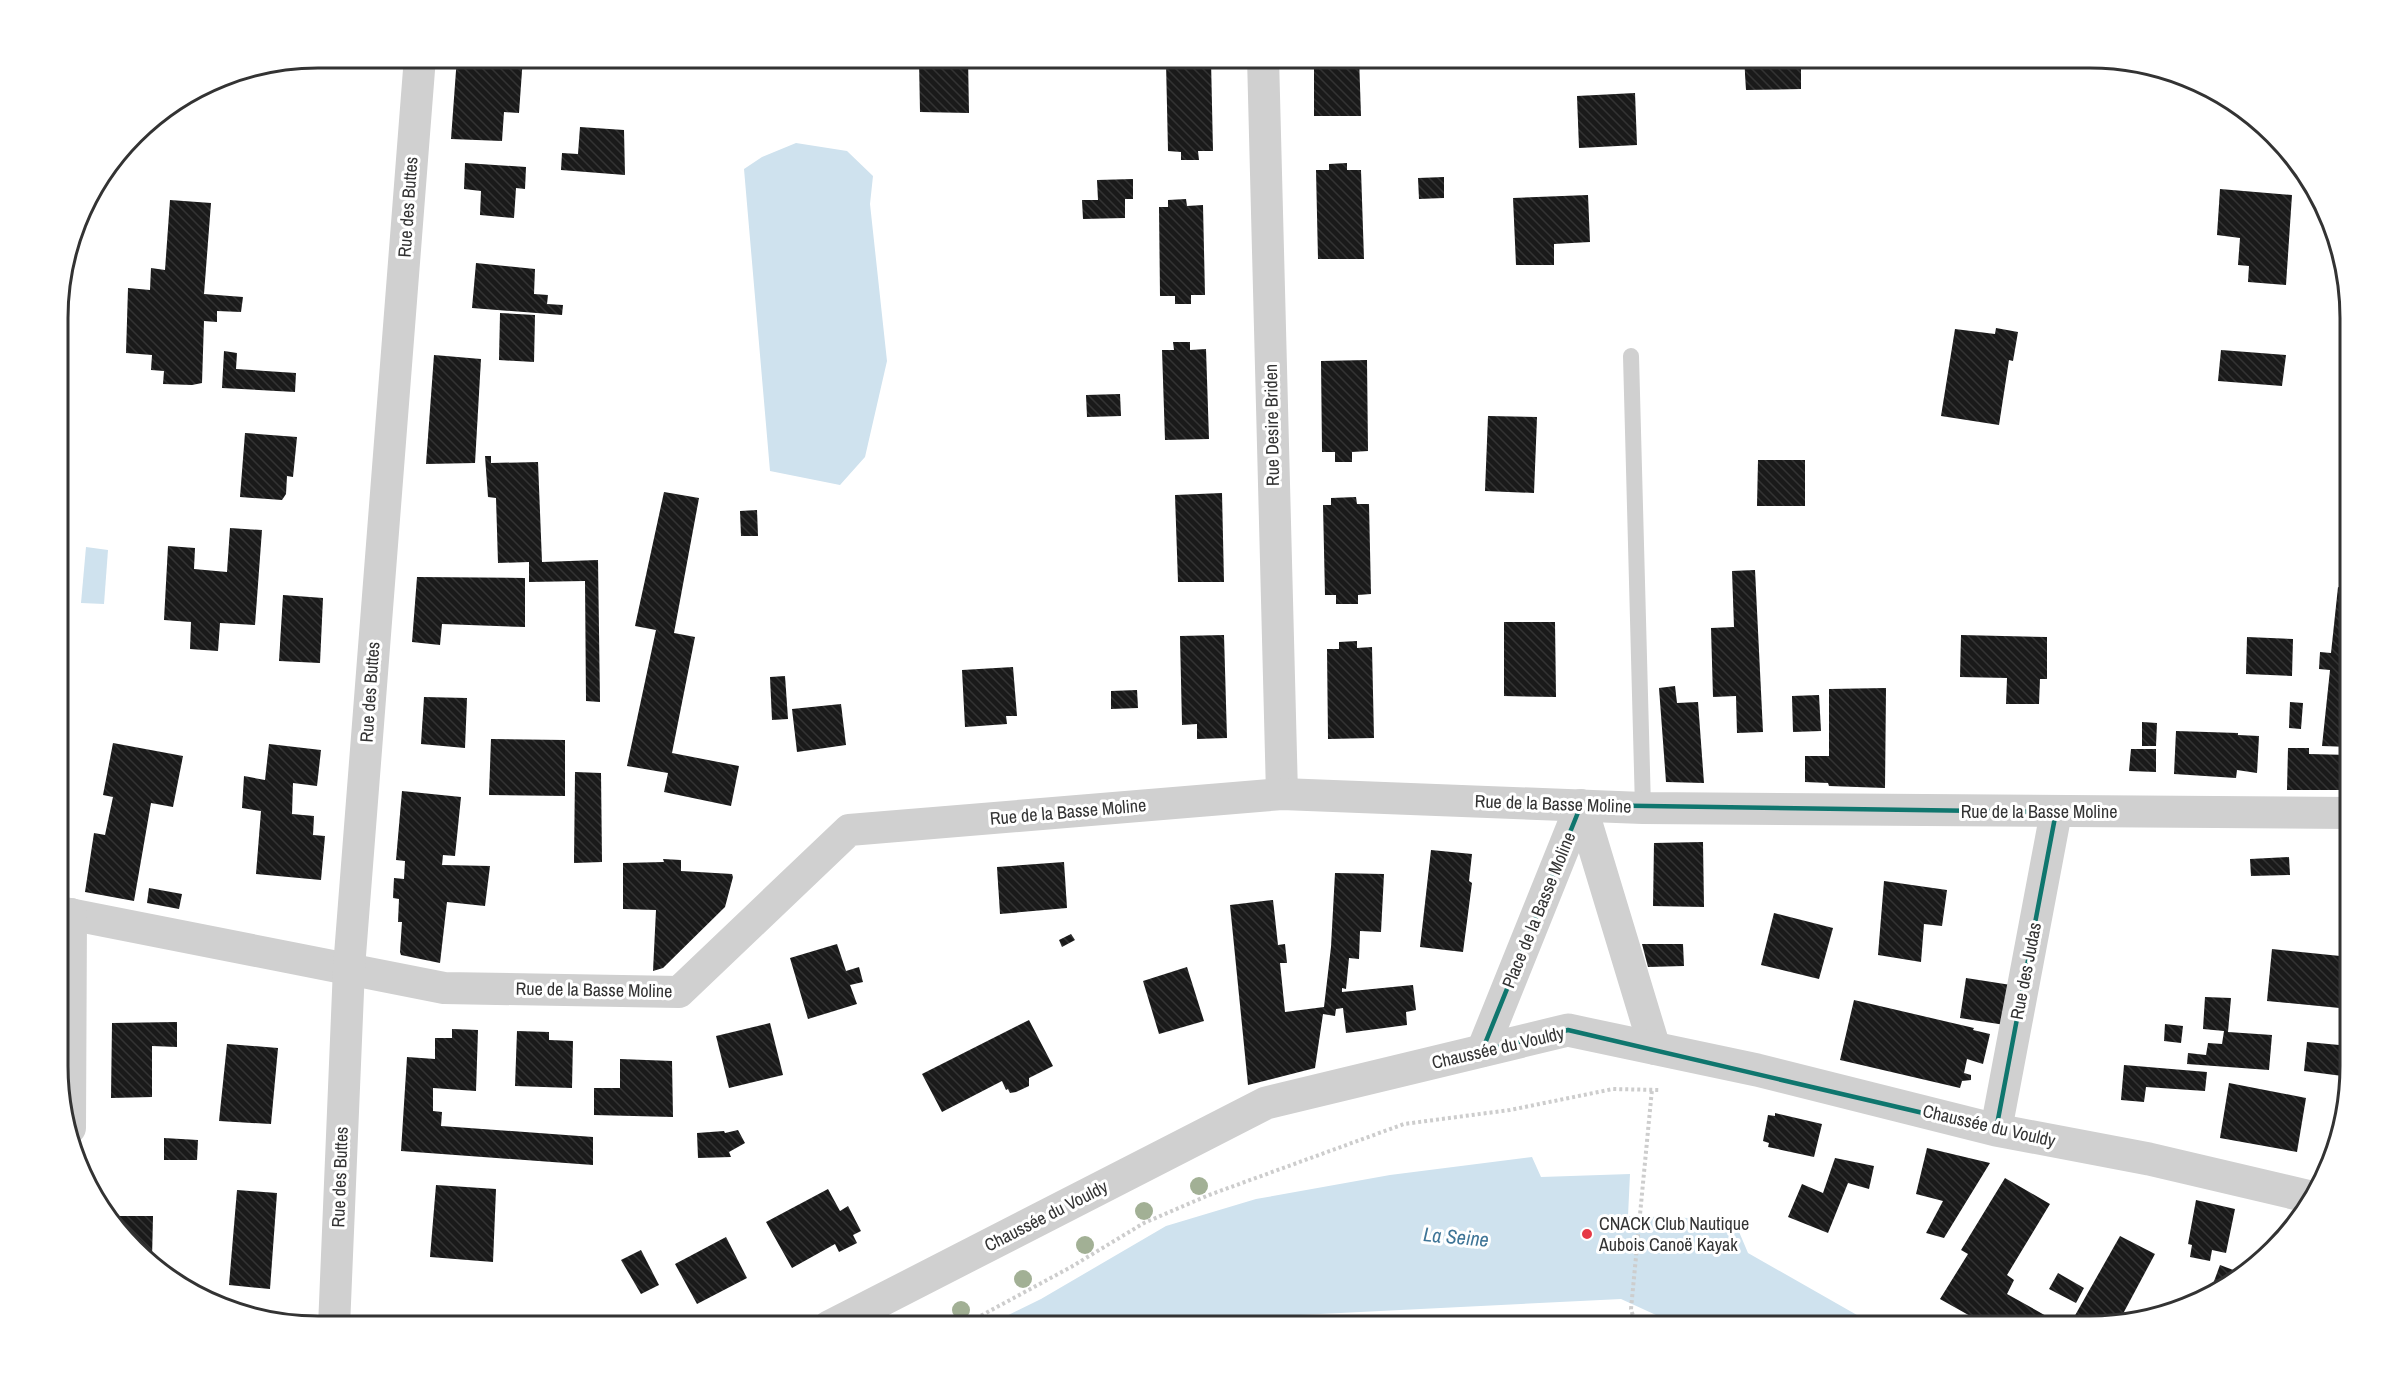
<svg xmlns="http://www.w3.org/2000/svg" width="2408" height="1384" viewBox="0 0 2408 1384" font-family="'Archivo Narrow',sans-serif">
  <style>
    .water { fill: #cfe2ee }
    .building { fill: url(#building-back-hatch) }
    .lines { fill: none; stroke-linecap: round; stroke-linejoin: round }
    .path { stroke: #cdcdcd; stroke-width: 4; stroke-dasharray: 3 3; stroke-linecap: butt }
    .service { stroke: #d0d0d0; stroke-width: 16 }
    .minor { stroke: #d0d0d0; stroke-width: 32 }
    .tertiary { stroke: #d0d0d0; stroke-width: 33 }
    .tree { fill: #a2b095 }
    .marked { fill: none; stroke: #0f766e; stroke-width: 4.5; stroke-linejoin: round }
    .poi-dot { fill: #e63946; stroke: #fff; stroke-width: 2 }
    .labels { text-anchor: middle; stroke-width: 6; stroke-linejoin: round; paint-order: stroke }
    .street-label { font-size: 18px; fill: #333; stroke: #fff }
    .poi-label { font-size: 18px; fill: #333; stroke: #fff; text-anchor: start }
    .water-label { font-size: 20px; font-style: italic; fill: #3f7597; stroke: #fff }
    .rim { fill: none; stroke: #333; stroke-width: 3 }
  </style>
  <defs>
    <pattern id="building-back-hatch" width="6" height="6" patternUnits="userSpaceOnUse" patternTransform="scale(1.5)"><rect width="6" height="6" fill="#1a1a1a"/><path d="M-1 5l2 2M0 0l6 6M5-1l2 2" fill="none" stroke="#333"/></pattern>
  </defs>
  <rect width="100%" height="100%" fill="#fff"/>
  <g class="water">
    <path d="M796 143 847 151 873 176 870 204 887 361 865 457 840 485 770 471 744 169 762 157Z"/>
    <path d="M86 547 108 550 104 604 81 603Z"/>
    <path d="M1532 1157 1541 1177 1630 1174 1628 1216 1721 1219 1737 1227 1748 1253 1878 1327H1765L1740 1320 1724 1327H1716L1656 1315 1621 1299 1258 1317 1221 1327H984L1041 1299 1166 1226 1256 1199 1390 1175Z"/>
  </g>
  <g class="building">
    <path d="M457 57H523L519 113 504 112 502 141 451 139Z"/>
    <path d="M893 57H968L969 113 920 112 919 61 893 59Z"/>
    <path d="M1176 57H1196V61L1211 60 1213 151H1198L1199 160H1181V152L1168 151 1166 62 1176 61Z"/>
    <path d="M1314 57H1359L1361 116H1314Z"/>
    <path d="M1744 57H1801V89L1746 90Z"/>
    <path d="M1635 93 1637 145 1579 148 1577 96Z"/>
    <path d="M580 127 624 130 625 175 561 170 562 153 578 154Z"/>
    <path d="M465 163 526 167 525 189 516 188 514 218 480 215 481 191 464 189Z"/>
    <path d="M1347 163V170H1361L1364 259H1318L1316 170H1329V164Z"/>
    <path d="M1444 177V198L1419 199 1418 178Z"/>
    <path d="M1133 179V199H1125V218L1083 219 1082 200H1098L1097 180Z"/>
    <path d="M2220 189 2292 195 2286 285 2248 282 2249 266 2238 265 2240 238 2217 235Z"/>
    <path d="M1588 195 1590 242 1554 244V265H1516L1513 198Z"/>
    <path d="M1186 199 1187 206 1203 205 1205 295H1191V304H1175V296H1160L1159 207H1168V200Z"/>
    <path d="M170 200 211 203 204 294 243 297 241 312 217 311V322L204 321 202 383 192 385 163 384 164 371 151 370 152 355 126 353 128 288 150 290 151 268 165 270Z"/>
    <path d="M476 263 535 269 534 294 548 295 547 304 563 305 562 315 472 308Z"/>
    <path d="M500 313 535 315 534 362 499 360Z"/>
    <path d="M1996 328 2018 332 2013 361 2009 360 1999 425 1941 416 1955 329 1995 334Z"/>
    <path d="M1173 342H1190V350L1206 349 1209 439 1165 440 1162 350H1174Z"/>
    <path d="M2221 350 2286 355 2282 386 2218 381Z"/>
    <path d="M224 351 237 353 236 369 296 373 295 392 222 388Z"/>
    <path d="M434 355 481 359 475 463 426 464Z"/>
    <path d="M1367 360 1368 451 1352 452V462H1335V452H1322L1321 361Z"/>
    <path d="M1120 394 1121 416 1087 417 1086 395Z"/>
    <path d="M1488 416 1537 417 1534 493 1485 491Z"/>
    <path d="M245 433 297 437 293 477 287 476 286 494 282 500 240 497Z"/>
    <path d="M485 456H491V463L538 462 542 562 598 560 600 702 586 701 585 581 529 582V562L498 563 496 498 488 497Z"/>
    <path d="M1758 460H1805V506H1757Z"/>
    <path d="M664 492 699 498 674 633 695 637 672 753 739 766 731 806 664 792 668 773 627 766 656 630 635 626Z"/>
    <path d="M1222 493 1224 582H1178L1175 495Z"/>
    <path d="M1356 497 1357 504H1369L1371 594 1358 595V604H1336V595H1325L1323 505H1331V498Z"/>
    <path d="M757 510 758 536H741L740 511Z"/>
    <path d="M230 528 262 530 255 625 220 623 218 651 190 649 191 622 164 620 168 546 195 548 194 569 227 572Z"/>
    <path d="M1755 570 1763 732 1737 733 1736 696 1713 697 1711 628 1734 627 1732 571Z"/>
    <path d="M417 577 525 578V627L442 624 440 645 412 642Z"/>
    <path d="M2338 587 2350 592V747L2322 746 2330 670 2319 669 2320 652 2331 653Z"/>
    <path d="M283 595 323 598 320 663 279 661Z"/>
    <path d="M1504 622H1555L1556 697 1504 696Z"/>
    <path d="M1224 635 1227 738 1197 739V724L1182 725 1180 636Z"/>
    <path d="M1961 635 2047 637V679H2040L2039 704H2006L2007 678 1960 677Z"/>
    <path d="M2247 637 2293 639 2292 676 2246 674Z"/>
    <path d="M1357 641V648L1372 647 1374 738 1328 739 1327 649H1339V642Z"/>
    <path d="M1013 667 1017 716H1006L1007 724 965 727 962 670Z"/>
    <path d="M785 676 788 719 772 720 770 677Z"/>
    <path d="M1675 686 1677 703 1698 702 1704 783 1666 782 1659 688Z"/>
    <path d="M1886 688 1885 788 1829 786 1828 783 1805 782V756H1829V689Z"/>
    <path d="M1137 690 1138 708 1111 709V691Z"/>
    <path d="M1819 695 1821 731 1793 732 1792 696Z"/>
    <path d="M424 697 467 698 465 748 421 744Z"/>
    <path d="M2290 702 2303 703 2301 729 2289 728Z"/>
    <path d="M841 704 846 745 797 752 792 709Z"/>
    <path d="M2142 722 2157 723 2156 746H2142Z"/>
    <path d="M2176 731 2238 733V735L2259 736 2257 773 2237 770 2236 778 2174 774Z"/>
    <path d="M491 739 565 740V796L489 795Z"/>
    <path d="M113 743 183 756 173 807 151 803 134 901 85 892 94 833 105 835 113 797 103 795Z"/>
    <path d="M269 744 321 750 317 786 293 783 292 814 314 816 313 835 325 836 321 880 256 874 261 811 242 808 244 776 265 780Z"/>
    <path d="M2288 748H2309V754L2350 755V790H2287Z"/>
    <path d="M2131 749H2156V772L2129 771Z"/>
    <path d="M575 772 601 773 602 862 574 863Z"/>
    <path d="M402 791 461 797 455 856 443 855 442 865 490 866 485 906 447 902 440 963 401 955 400 952 402 922H398L399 899 393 898 394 878 404 879 405 861 396 860Z"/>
    <path d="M1703 842 1704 907 1653 906 1654 843Z"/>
    <path d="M1431 850 1472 854 1469 881 1472 883 1463 952 1420 947Z"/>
    <path d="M2289 857 2290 875 2251 876 2250 859Z"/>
    <path d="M663 859 681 860V871L732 874 733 877 725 907 663 968 653 971 656 910 623 909V863L664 862Z"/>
    <path d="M1064 862 1067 908 1000 914 997 867Z"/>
    <path d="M1335 873 1384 874 1381 932 1360 931 1359 959 1349 958 1346 989 1342 988V992L1413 985 1416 1010 1406 1012 1407 1025 1346 1033 1343 1008 1336 1009 1335 1016 1323 1014 1315 1068 1248 1085 1230 905 1273 900 1278 945 1285 944 1287 963H1280L1285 1012 1324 1007 1331 947Z"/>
    <path d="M1884 881 1947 890 1942 926 1924 924 1921 962 1878 955Z"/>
    <path d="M149 888 182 894 179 909 147 903Z"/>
    <path d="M1774 913 1833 928 1819 979 1761 965Z"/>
    <path d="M1071 934 1075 940 1062 947 1059 940Z"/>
    <path d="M837 944 846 971 859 967 863 982 850 985 857 1004 808 1019 790 958Z"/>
    <path d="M1642 944H1683L1684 966 1648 967Z"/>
    <path d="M2272 949 2350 957V1009L2267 1001Z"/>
    <path d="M1187 967 1204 1021 1159 1034 1143 981Z"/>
    <path d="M1966 978 2011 985 2005 1025 1960 1018Z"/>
    <path d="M2205 997 2231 998 2228 1032 2272 1035 2269 1070 2187 1064 2188 1053 2206 1055 2208 1043 2222 1044 2224 1031 2203 1029Z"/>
    <path d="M1854 1000 1974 1028 1973 1030 1990 1034 1983 1064 1967 1059 1964 1073 1971 1075V1080L1962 1081 1960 1088 1840 1060Z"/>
    <path d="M1029 1020 1053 1066 1029 1078V1086L1016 1092 1010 1093 1008 1089 1006 1090 1002 1081 942 1112 922 1074Z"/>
    <path d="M177 1022V1047L152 1046V1097L111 1098 112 1023Z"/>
    <path d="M770 1023 783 1075 729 1088 716 1036Z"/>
    <path d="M2165 1024 2183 1026 2181 1043 2164 1041Z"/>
    <path d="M452 1029 478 1030 476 1091 433 1088V1111L442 1112 441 1126 593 1137V1165L401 1151 407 1057 435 1059V1038H452Z"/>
    <path d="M517 1031 549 1032V1040L573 1041 572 1088 515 1086Z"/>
    <path d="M2307 1042 2350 1046V1077L2304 1071Z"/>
    <path d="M227 1044 278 1048 271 1124 219 1121Z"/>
    <path d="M620 1059 672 1061 673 1117 594 1115V1088H620Z"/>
    <path d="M2124 1065 2207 1072 2205 1091 2146 1087 2144 1102 2121 1100Z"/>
    <path d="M2229 1083 2306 1098 2297 1152 2220 1138Z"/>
    <path d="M1775 1113 1822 1124 1814 1157 1768 1147 1769 1143 1763 1141 1768 1115 1775 1116Z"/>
    <path d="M738 1130 745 1143 729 1152 731 1157 698 1158 697 1133 724 1131 725 1133Z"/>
    <path d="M164 1138 198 1140 197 1160H164Z"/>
    <path d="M1927 1148 1990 1163 1944 1238 1926 1233 1943 1201 1916 1194Z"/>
    <path d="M1835 1158 1874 1166 1869 1189 1848 1183 1828 1233 1788 1217 1802 1184 1823 1193Z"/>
    <path d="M2005 1178 2050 1204 2007 1275 2014 1280 2007 1294 2057 1322 2055 1326H1988L1940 1299 1968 1254 1961 1250Z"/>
    <path d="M436 1185 496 1189 493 1262 430 1257Z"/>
    <path d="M828 1189 840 1211 848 1206 861 1231 853 1235 857 1243 839 1252 835 1244 792 1268 766 1222Z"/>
    <path d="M237 1190 277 1193 270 1289 229 1285Z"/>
    <path d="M2196 1200 2235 1209 2226 1253 2212 1250 2210 1261 2190 1257 2192 1245 2188 1244Z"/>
    <path d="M106 1216H153L152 1259 122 1231Z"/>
    <path d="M2120 1236 2155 1254 2117 1325 2069 1326Z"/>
    <path d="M726 1237 747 1278 697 1304 675 1264Z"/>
    <path d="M641 1250 659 1285 641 1294 621 1260Z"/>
    <path d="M2220 1265 2236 1271 2230 1286 2215 1293 2210 1292Z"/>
    <path d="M2058 1273 2084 1288 2076 1303 2049 1289Z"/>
  </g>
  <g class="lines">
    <g class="path">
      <path d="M960 1327 1071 1267 1144 1223 1209 1195 1404 1124 1510 1110 1613 1089 1659 1090"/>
      <path d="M1650 1327 1635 1323 1631 1309 1652 1089"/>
    </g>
    <path class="service" d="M1631 356 1643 808"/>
    <g class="minor">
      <path d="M1263 57 1282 794"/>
      <path d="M59 912 444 988 679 992 849 830 1282 794 1643 808 2350 813"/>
      <path d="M1482 1051 1581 805 1655 1049"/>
      <path d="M70 1128 71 914"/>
      <path d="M1996 1130 2056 812"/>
      <path d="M334 1327 349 968 420 57"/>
    </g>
    <path class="tertiary" d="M829 1327 1266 1103 1568 1030 1757 1070 1996 1130 2149 1159 2315 1198"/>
  </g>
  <g class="tree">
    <circle cx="1199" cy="1186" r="9"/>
    <circle cx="1144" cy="1211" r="9"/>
    <circle cx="1085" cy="1245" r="9"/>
    <circle cx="1023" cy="1279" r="9"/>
    <circle cx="961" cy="1310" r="9"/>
  </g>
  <path class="marked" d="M1581 805 2056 812 1996 1130 1568 1030 1482 1051Z"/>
  <circle class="poi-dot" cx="1587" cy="1234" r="6"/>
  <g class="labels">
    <g class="street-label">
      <text transform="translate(408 207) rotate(-86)" y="6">Rue des Buttes</text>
      <text transform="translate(1272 425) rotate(-91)" y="6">Rue Desire Briden</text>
      <text transform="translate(370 692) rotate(-86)" y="6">Rue des Buttes</text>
      <text transform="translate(1553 804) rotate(2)" y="6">Rue de la Basse Moline</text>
      <text transform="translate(1068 812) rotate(-5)" y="6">Rue de la Basse Moline</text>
      <text x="2039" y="818">Rue de la Basse Moline</text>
      <text transform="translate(1539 910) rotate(-68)" y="6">Place de la Basse Moline</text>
      <text transform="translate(2026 971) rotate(-79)" y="6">Rue des Judas</text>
      <text transform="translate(594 990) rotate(1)" y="6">Rue de la Basse Moline</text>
      <text transform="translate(1498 1048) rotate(-13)" y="6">Chaussée du Vouldy</text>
      <text transform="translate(1989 1126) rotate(13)" y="6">Chaussée du Vouldy</text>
      <text transform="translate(340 1177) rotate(-88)" y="6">Rue des Buttes</text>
      <text transform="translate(1046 1216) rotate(-27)" y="6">Chaussée du Vouldy</text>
    </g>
    <g class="poi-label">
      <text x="1599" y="1230">CNACK Club Nautique<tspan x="1599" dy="21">Aubois Canoë Kayak</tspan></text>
    </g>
    <g class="water-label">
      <text transform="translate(1456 1237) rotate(5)" y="7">La Seine</text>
    </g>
  </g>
  <path d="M0 0H2408V1384H0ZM318 68H2090A250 250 0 0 1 2340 318V1066A250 250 0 0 1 2090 1316H318A250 250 0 0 1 68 1066V318A250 250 0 0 1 318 68Z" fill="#fff" fill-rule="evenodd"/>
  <path class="rim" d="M318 68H2090A250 250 0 0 1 2340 318V1066A250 250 0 0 1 2090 1316H318A250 250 0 0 1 68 1066V318A250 250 0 0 1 318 68Z"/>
</svg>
